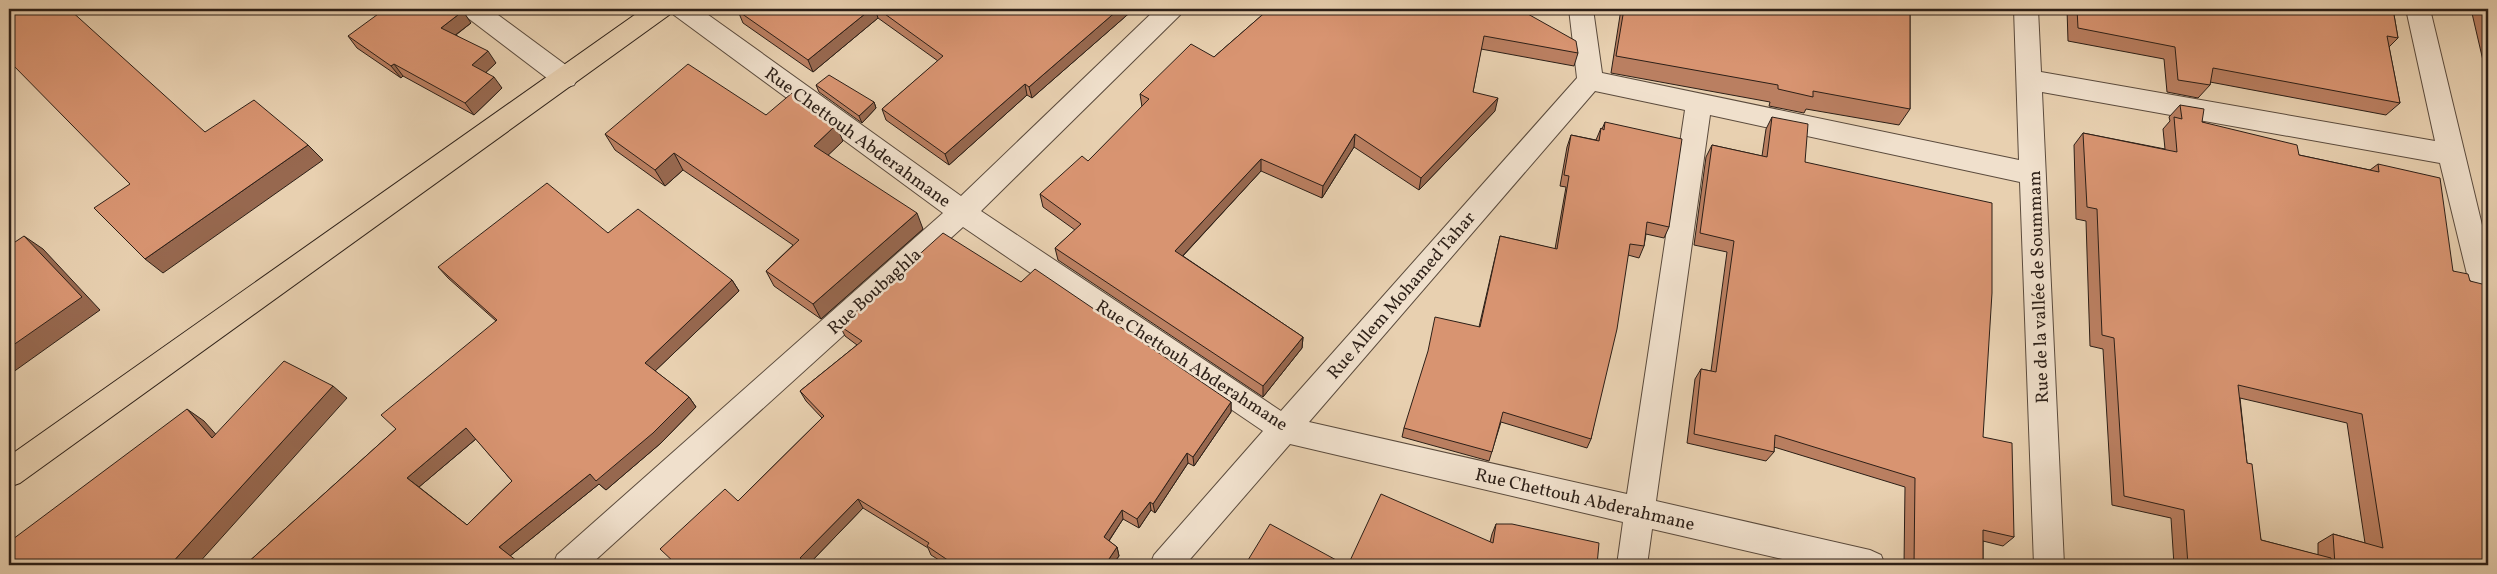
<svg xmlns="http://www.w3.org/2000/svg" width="2497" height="574" viewBox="0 0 2497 574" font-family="Vollkorn,serif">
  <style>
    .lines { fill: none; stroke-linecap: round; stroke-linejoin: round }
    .minor-casing { stroke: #5b4b3d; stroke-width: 2 }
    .major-casing { stroke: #2c1f17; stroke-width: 2 }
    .minor { fill: #f0e0cc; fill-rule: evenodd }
    .major { fill: #e8d0b0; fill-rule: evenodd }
    .wall { fill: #ba7f61; stroke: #2c1f17; fill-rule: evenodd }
    .shaded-wall { fill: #97684f; stroke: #2c1f17 }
    .building { fill: #d89471; stroke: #2c1f17; fill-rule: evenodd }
    .labels { text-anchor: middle; stroke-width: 5; stroke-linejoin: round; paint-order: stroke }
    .street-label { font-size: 18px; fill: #2c1f17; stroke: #f0e0cc }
  </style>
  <rect width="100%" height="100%" fill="#e8d0b0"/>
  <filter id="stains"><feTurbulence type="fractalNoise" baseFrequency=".004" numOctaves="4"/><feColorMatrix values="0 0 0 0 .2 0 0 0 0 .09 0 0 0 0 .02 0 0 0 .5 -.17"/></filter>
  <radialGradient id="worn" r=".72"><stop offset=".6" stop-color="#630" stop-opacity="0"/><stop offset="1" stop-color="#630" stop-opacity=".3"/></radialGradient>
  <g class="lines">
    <defs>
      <g id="minor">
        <path d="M461 9H490L574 71 578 78 574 85 565 88 556 85 464 15Z"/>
        <path d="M671 9H700L961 196 1156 9H1183L1180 15 981 211 1281 411 1577 78 1569 9H1593L1602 73 2019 160 2014 9H2038L2041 72 2435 141 2406 9H2430L2488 250V315L2478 311 2474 303 2440 163 2042 92 2064 565H2034L2020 182 1710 115 1656 501 1870 550 1881 555 1885 565H1808L1652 529 1647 565H1617L1623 522 1290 444 1185 565H1150L1154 555 1263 431 963 227 590 565H553L557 555 943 213 674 15ZM1595 91 1685 110 1627 494 1309 422Z"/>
      </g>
      <path id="major" d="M643 9H672L669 15 20 483 9 487V456Z"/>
    </defs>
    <use href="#minor" class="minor-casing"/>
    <use href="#major" class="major-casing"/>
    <use href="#minor" class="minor"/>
    <use href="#major" class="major"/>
  </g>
  <g class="wall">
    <path d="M741 9H1134L1032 98 1027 95 949 165 886 120 882 109 938 61 878 18 813 72 743 23 738 11Z"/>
    <path d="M1269 9H1521V10L1578 53 1574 66 1481 49 1473 92 1495 111 1419 190 1354 147 1322 198 1261 171 1183 256 1303 337 1302 348 1263 397 1058 260 1055 248 1075 230 1043 207 1040 194 1088 161 1142 107 1140 94 1214 57Z"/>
    <path d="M1621 9H1910V109L1899 125 1806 109 1804 113 1769 106 1770 102 1611 73Z"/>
    <path d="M2067 9H2393L2398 38 2389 47 2400 103 2386 115 2210 82V85L2198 98 2167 92 2164 59 2068 41Z"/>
    <path d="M2471 9H2488V82Z"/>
    <path d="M471 23 456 35 496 63 486 72 502 88 474 115 403 76 401 78 357 48 348 36Z"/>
    <path d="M816 85 874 102 876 108 862 123 819 92Z"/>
    <path d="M2180 105 2202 122 2299 155 2370 170 2378 164 2453 271 2488 291V565H2174L2171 518 2112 505 2103 349 2090 346 2086 221 2076 219 2074 145 2083 133 2165 149 2163 129 2170 121 2169 117ZM2240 398 2347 423 2365 543 2333 534 2318 543V555L2261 540 2247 463Z"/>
    <path d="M2488 109V133L2484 112Z"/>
    <path d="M766 115 843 141 828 155 923 229 821 319 774 286 766 271 793 245 683 170 665 186 615 150 605 134Z"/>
    <path d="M1772 117 1805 162 1983 437 2014 537 2003 546 1983 541V565H1904L1905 487 1774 447V452L1766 461 1687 443 1695 379 1701 369 1711 371 1727 252 1694 245 1706 157 1712 145 1762 156 1766 129Z"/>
    <path d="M1605 122 1669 227 1664 238 1646 234 1644 246 1639 258 1628 255 1591 439 1587 448 1501 422 1489 461 1402 437 1404 428 1479 327 1500 236 1555 249 1566 187 1560 186 1567 147 1571 135 1596 140 1601 128 1602 129Z"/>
    <path d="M608 233 732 280 739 291 655 371 689 397 696 407 661 443 606 490 599 484 510 556 245 565 396 429 496 321 448 278 438 267ZM476 439 512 481 467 525 419 487Z"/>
    <path d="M1021 282 1231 402V412L1194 466 1188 463 1155 513 1151 510 1139 528 1123 519 1109 541 1117 547 1119 556 1114 563 1117 565H947L931 555 928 548 863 508 808 565 738 501 822 418 806 401 800 391 857 345 845 336 840 326Z"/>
    <path d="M1496 524 1597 565H1348L1490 542 1492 534Z"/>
  </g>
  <g class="shaded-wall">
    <path d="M871 9H875L878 18 813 72 808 60Z"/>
    <path d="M1119 9H1134L1032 98 1029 87Z"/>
    <path d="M463 11 471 23 450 39 441 28Z"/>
    <path d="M488 51 496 63 481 77 472 65Z"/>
    <path d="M394 64 403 76 401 78 391 66Z"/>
    <path d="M494 77 502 88 474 115 465 103Z"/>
    <path d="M1025 84 1027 95 949 165 945 154Z"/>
    <path d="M1498 98 1495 111 1419 190 1421 178Z"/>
    <path d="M874 102 876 108 862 123 859 116Z"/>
    <path d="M836 125 843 141 821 162 814 146Z"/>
    <path d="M1355 134 1354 147 1322 198 1323 186Z"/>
    <path d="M308 145 323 160 163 273 145 259Z"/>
    <path d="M674 153 683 170 665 186 655 170Z"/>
    <path d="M1261 159V171L1176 263 1175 251Z"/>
    <path d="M917 213 923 229 821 319 813 304Z"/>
    <path d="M24 236 43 249 100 310 9 375V348Z"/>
    <path d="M732 280 739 291 653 373 645 363Z"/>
    <path d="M1303 337 1302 348 1263 397V386Z"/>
    <path d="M333 386 347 398 197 565H170Z"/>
    <path d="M689 397 696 407 661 443 606 490 599 484 510 556 499 547 590 474Z"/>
    <path d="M1231 402V412L1194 466 1193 457Z"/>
    <path d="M187 409 204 421 229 449 212 438Z"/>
    <path d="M466 428 477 438 419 487 407 478Z"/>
    <path d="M1187 453 1188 463 1155 513 1153 504Z"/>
    <path d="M858 499 863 508 808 565 800 558Z"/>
    <path d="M1150 502 1151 510 1139 528 1137 519Z"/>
    <path d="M1122 510 1123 519 1106 545 1104 537Z"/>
    <path d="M1117 547 1119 556 1112 565 1109 559Z"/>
    <path d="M517 561 523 565H513Z"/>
  </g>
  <g class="building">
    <path d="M9 9H69L205 132 254 100 308 145 145 259 94 208 130 184 9 61Z"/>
    <path d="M385 9H460L463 11 441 28 488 51 472 65 494 77 465 103 394 64 391 66 348 36Z"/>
    <path d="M741 9H871L808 60 738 11Z"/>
    <path d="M878 9H1119L1029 87 1025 84 945 154 882 109 943 56Z"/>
    <path d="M1269 9H1519L1576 41 1578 53 1484 36 1473 92 1498 98 1421 178 1355 134 1323 186 1261 159 1175 251 1303 337 1263 386 1055 248 1081 224 1040 194 1082 156 1088 161 1149 99 1140 94 1191 44 1214 57Z"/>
    <path d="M1624 9H1910V109L1813 91V97L1778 89V85L1616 56Z"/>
    <path d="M2077 9H2309L2321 11 2320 9H2393L2398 38 2387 36 2400 103 2213 68 2210 85 2178 80 2175 47 2078 28Z"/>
    <path d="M688 64 766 115 792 93 836 125 814 146 917 213 813 304 766 271 799 240 674 153 655 170 605 134Z"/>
    <path d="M829 75 874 102 859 116 816 85Z"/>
    <path d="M2180 105 2204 109 2202 122 2297 145 2299 155 2379 172 2378 164 2440 178 2453 271 2468 274 2470 281 2486 285 2488 291V443H2486L2488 453V565H2335L2333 534 2383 548 2362 414 2238 385 2247 463 2252 464 2261 540 2331 558 2332 565H2188L2184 510 2124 496 2114 338 2102 335 2097 209 2087 207 2083 133 2177 152 2174 117 2182 119Z"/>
    <path d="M1772 117 1808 124 1805 162 1992 203V293L1983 437 2012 443 2014 537 1983 530V565H1914L1915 478 1775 435 1774 452 1694 434 1701 369 1716 372 1734 241 1700 233 1712 145 1767 157Z"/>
    <path d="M1605 122 1682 139 1669 227 1647 222 1644 246 1630 244 1617 329 1591 439 1503 412 1492 452 1404 428 1428 351 1435 317 1480 327 1500 236 1557 249 1569 176 1564 175 1571 135 1599 141 1601 128 1604 130Z"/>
    <path d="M547 183 608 233 638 209 732 280 645 363 689 397 653 433 596 481 590 474 499 547 517 561 513 565H245L396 429 381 415 497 320 438 267ZM466 428 512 481 467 525 407 478Z"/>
    <path d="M943 233 1021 282 1035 269 1231 402 1193 457 1187 453 1153 504 1150 502 1137 519 1122 510 1104 537 1117 547 1109 559 1117 565H955L927 546 929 543 858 499 800 558 808 565H677L660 549 725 489 738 501 824 416 800 391 862 341 840 326Z"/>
    <path d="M24 236 82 297 9 348V246Z"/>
    <path d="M284 361 333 386 170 565H9V542L187 409 212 438Z"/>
    <path d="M1381 494 1493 543 1496 524H1512L1599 543 1597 565H1348Z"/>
    <path d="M1270 524 1338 561 1335 565H1245Z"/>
    <path d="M1666 561 1683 565H1666Z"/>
  </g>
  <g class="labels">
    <g class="street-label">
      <text transform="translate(858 137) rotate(36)" y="6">Rue Chettouh Abderahmane</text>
      <text transform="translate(2038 287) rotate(-92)" y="6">Rue de la vallée de Soummam</text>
      <text transform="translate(874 291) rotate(-42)" y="6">Rue Boubaghla</text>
      <text transform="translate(1401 295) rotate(-49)" y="6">Rue Allem Mohamed Tahar</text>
      <text transform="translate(1192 365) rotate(33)" y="6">Rue Chettouh Abderahmane</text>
      <text transform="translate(1585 499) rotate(13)" y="6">Rue Chettouh Abderahmane</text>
    </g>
  </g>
  <rect width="2497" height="574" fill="none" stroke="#e8d0b0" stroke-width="30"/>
  <rect x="10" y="10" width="2477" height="554" fill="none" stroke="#2c1f17" stroke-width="2.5"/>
  <rect x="15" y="15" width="2467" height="544" fill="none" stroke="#2c1f17"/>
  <rect width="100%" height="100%" filter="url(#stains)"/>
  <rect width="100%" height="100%" fill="url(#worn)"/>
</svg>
